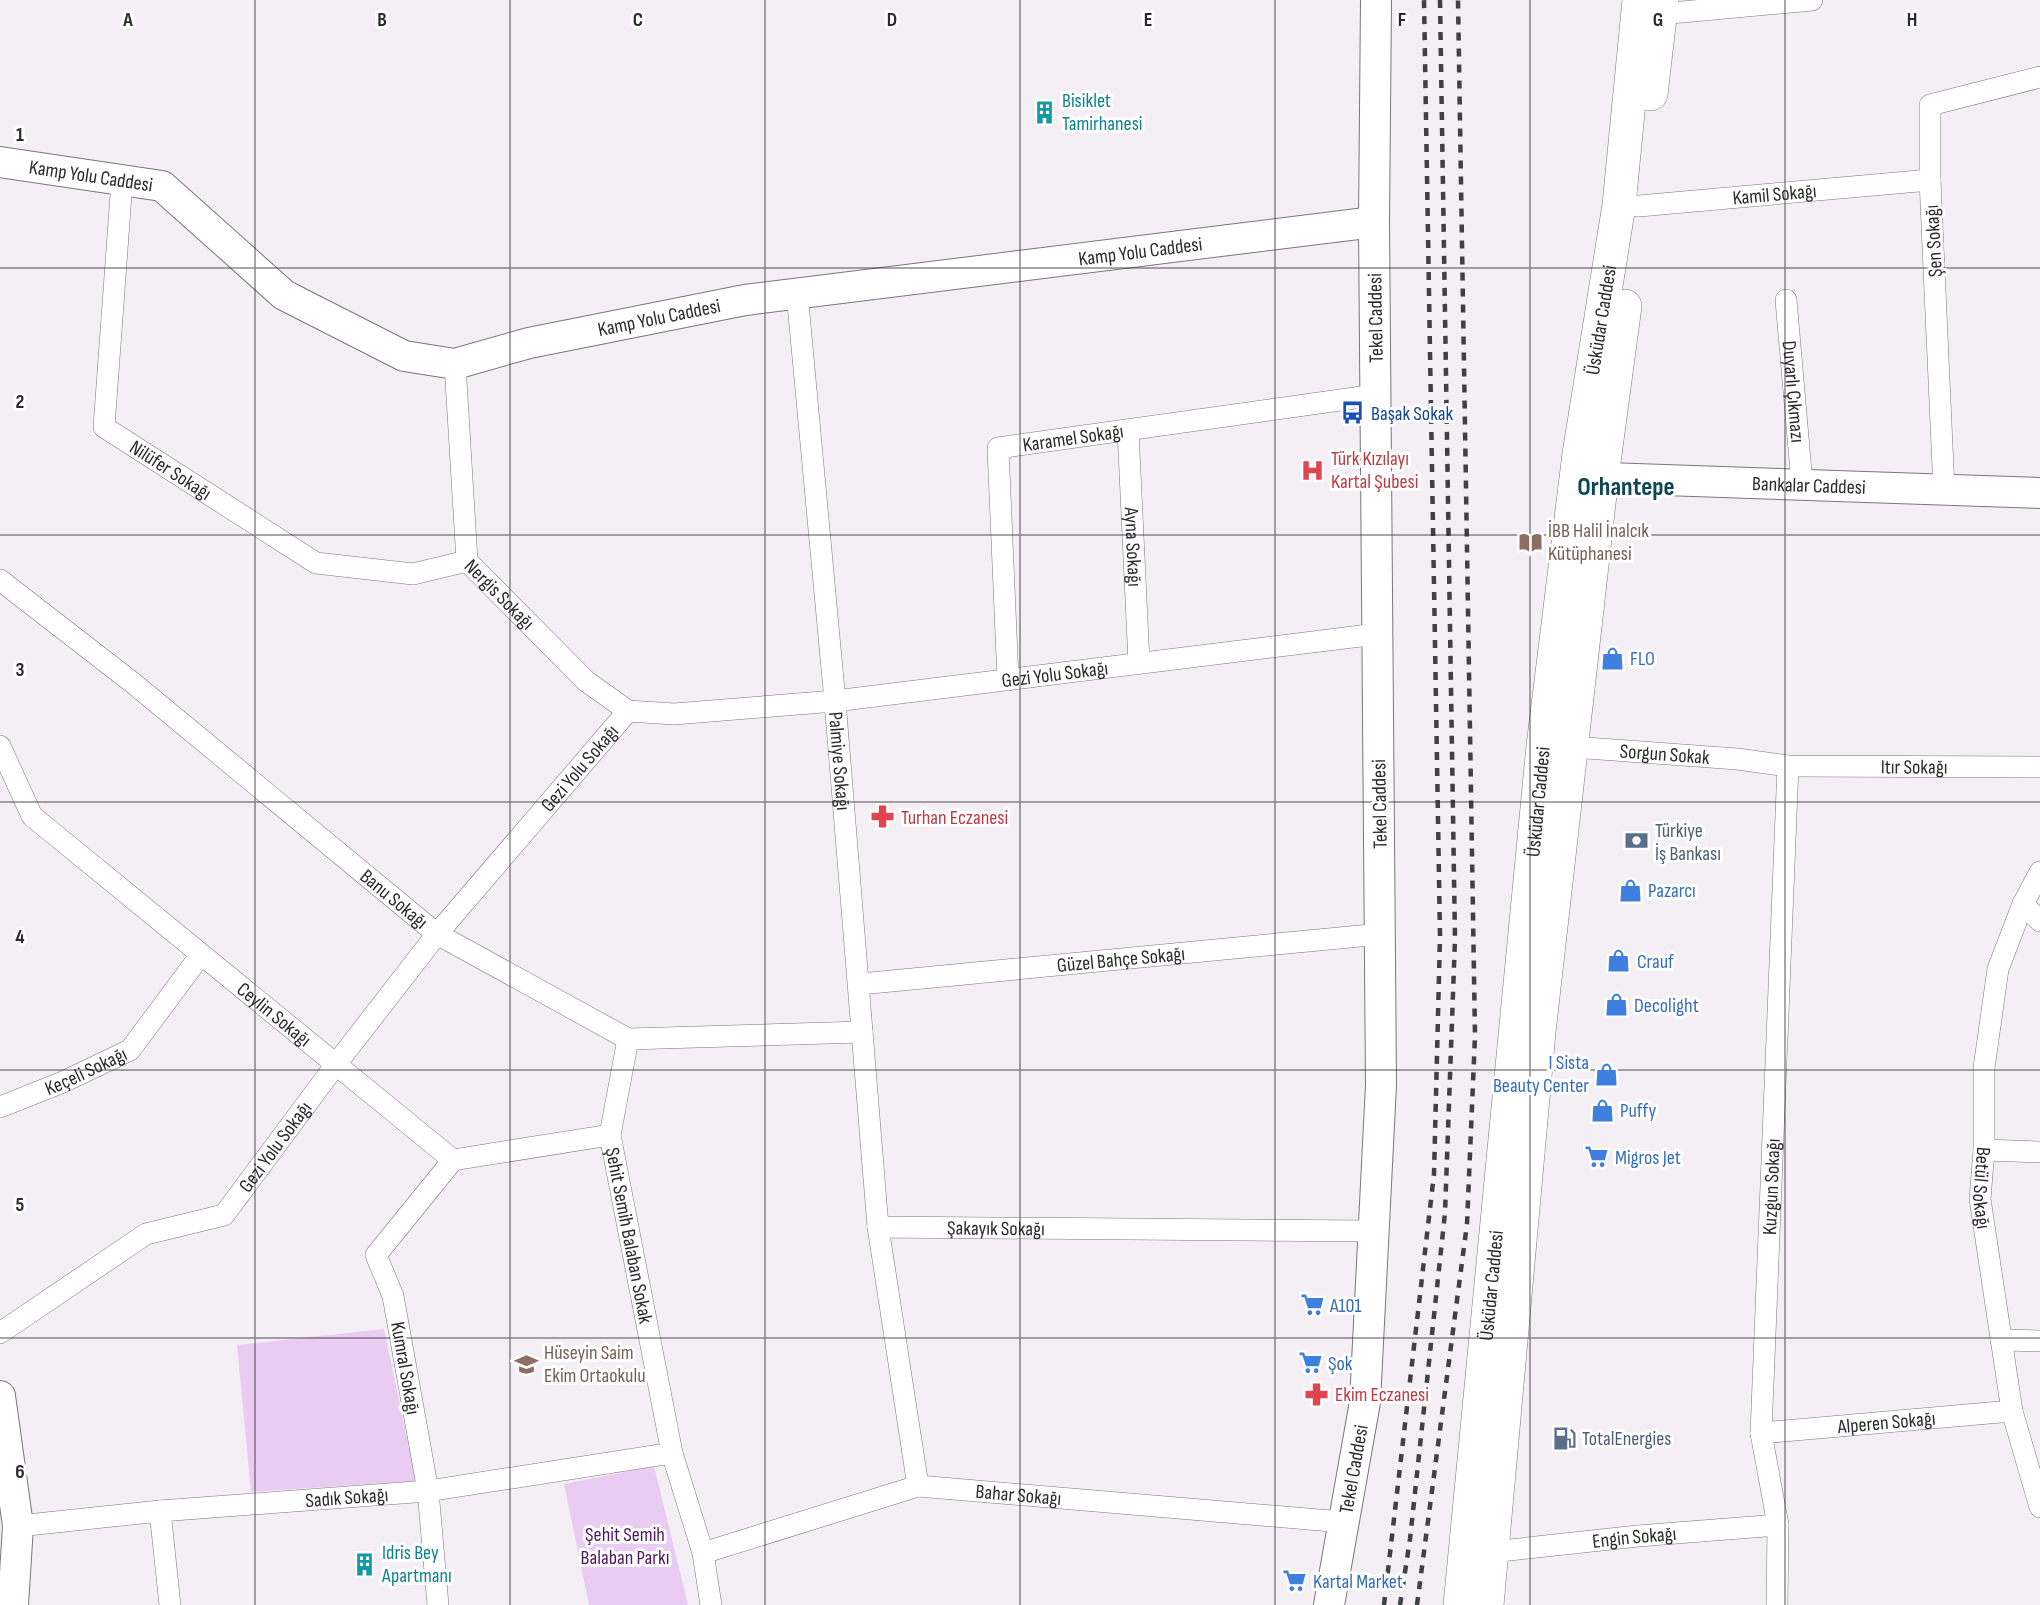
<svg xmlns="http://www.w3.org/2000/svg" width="2040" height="1605" viewBox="0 0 2040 1605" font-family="'Sofia Sans Condensed',sans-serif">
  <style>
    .green { fill: #eaccf3 }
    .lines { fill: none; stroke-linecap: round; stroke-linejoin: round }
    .street-casing { stroke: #7a767b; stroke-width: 22 }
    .secondary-casing { stroke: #7a767b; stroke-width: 32 }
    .primary-casing { stroke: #7a767b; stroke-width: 34 }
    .street { stroke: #fff; stroke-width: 21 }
    .secondary { stroke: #fff; stroke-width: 30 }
    .primary { stroke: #fff; stroke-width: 33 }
    .rail { stroke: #414042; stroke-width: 4.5; stroke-dasharray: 8 8; stroke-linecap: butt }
    .grid { fill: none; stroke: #2b2a2c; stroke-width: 1.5; stroke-opacity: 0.55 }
    .labels { text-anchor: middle; stroke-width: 6; stroke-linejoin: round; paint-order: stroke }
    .culture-label { font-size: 20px; fill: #0d838f; stroke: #fff; text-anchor: start }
    .street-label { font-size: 20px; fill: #2b2a2c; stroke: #fff }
    .transit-label { font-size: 20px; fill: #164399; stroke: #fff; text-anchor: start }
    .health-label { font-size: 20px; fill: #be3a42; stroke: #fff; text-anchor: start }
    .education-label { font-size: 20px; fill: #785e54; stroke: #fff; text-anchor: start }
    .shop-label { font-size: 20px; fill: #366cbe; stroke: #fff; text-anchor: start }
    .service-label { font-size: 20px; fill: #4e5e75; stroke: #fff; text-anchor: start }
    .park-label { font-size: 20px; fill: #4d175c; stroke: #fff }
    .district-label { font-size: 26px; font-weight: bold; fill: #0e4754; stroke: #fff }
    .grid-label { font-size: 20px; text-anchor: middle; font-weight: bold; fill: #2b2a2c; stroke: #fff; stroke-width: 6; stroke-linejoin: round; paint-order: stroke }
  </style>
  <rect width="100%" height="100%" fill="#f3eff4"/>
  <g class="green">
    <path d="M384 1329 416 1481 251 1492 237 1345Z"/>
    <path d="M654 1466 688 1605H589L564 1484Z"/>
  </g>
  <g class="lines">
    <defs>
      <g id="street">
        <path d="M1660 14 1812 0"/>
        <path id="s1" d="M122 181 104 427 316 563 413 574 467 561"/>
        <path id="s2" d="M1619 205 1639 206 1930 180"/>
        <path id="s3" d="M797 293 835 701 878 1227"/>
        <path id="s4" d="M1786 300 1802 483"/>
        <path id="s5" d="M455 364 467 561 586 681 628 711"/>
        <path id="s6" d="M1128 430 1139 663"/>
        <path d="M1944 490 1930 180V105L2040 77"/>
        <path id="s7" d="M0 580 133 683 437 934 628 1039 862 1032"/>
        <path id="s8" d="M1008 680 998 448 1376 395"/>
        <path id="s9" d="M0 746 32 816 453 1160 610 1135"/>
        <path id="s10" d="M1559 746 1737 759 1788 766 2040 767"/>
        <path id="s11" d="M2040 872 2023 904 1998 969 1984 1068V1150L1980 1199 2012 1411 2040 1507"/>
        <path d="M2023 904 2040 921"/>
        <path id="s12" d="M860 984 1381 934"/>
        <path id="s13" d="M628 1039 610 1135 672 1453 703 1553 711 1605"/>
        <path id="s14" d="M0 1107 63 1082 130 1050 200 956"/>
        <path d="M1984 1150 2040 1152"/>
        <path id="s15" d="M0 1333 146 1234 224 1215 337 1063 437 934 628 711 674 714 835 701 1377 634"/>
        <path d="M2001 1340 2040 1341"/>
        <path id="s16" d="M1761 1433 2012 1411"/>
        <path id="s17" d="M918 1486 878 1227 1374 1231"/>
        <path d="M160 1511 170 1605"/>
        <path id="s18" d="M18 1526 160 1511 428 1491 672 1453"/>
        <path id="s19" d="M1491 1552 1638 1536 1778 1525"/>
        <path id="s20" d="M703 1553 918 1486 1343 1522"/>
        <path d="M438 1605 428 1491 393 1296 376 1255 453 1160"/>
        <path id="s21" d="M1777 1605 1778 1525 1761 1433 1788 766"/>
      </g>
      <g id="secondary">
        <path id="s22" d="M0 162 162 186 284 295 404 356 455 364 529 343 745 300 1374 222"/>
        <path id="s23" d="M1578 477 2040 493"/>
        <path d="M0 1396 18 1526 13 1605"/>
        <path id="s24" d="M1329 1605 1365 1402 1381 1085 1374 222 1376 0"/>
      </g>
      <g id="primary">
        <path d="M1651 94 1662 0"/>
        <path id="s25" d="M1460 1605 1543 746 1579 454 1619 205 1639 0"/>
        <path d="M1487 1605 1539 1032 1602 477 1625 306"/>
      </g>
    </defs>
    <use href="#street" class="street-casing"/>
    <use href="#secondary" class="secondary-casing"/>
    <use href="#primary" class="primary-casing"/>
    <use href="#street" class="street"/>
    <use href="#secondary" class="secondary"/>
    <use href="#primary" class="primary"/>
    <g class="rail">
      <path d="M1384 1605 1434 1174 1440 936 1424 0"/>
      <path d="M1400 1605 1410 1539 1445 1213 1455 939 1440 0"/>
      <path d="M1417 1605 1467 1224 1475 1036 1458 0"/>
    </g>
  </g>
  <path class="grid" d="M255 0V1605M510 0V1605M765 0V1605M1020 0V1605M1275 0V1605M1530 0V1605M1785 0V1605M0 268H2040M0 535H2040M0 802H2040M0 1070H2040M0 1338H2040"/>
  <defs>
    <symbol id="building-bare" viewBox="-9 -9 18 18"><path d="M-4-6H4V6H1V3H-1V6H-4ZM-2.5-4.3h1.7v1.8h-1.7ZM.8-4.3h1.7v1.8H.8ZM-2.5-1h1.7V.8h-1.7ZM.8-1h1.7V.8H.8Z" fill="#0f9aa8" stroke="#fff" stroke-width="2.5" paint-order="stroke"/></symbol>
    <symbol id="bus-bare" viewBox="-9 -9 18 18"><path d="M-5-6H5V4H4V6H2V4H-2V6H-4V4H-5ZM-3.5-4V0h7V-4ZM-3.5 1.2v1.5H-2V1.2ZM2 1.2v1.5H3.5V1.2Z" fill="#1a4fb4" stroke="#fff" stroke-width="2.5" paint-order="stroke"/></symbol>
    <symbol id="hospital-bare" viewBox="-9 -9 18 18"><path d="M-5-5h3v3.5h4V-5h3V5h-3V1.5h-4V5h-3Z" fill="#e0444e" stroke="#fff" stroke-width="2.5" paint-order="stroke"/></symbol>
    <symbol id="library-bare" viewBox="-9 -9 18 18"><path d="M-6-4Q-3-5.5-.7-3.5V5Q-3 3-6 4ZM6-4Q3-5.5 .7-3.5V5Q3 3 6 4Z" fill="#8d6e63" stroke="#fff" stroke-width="2.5" paint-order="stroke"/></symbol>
    <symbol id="shop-bare" viewBox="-9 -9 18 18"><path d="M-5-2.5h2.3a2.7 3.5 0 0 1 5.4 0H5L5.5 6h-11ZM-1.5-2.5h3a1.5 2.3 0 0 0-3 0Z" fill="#3f7fe0" stroke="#fff" stroke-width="2.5" paint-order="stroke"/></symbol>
    <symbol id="pharmacy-bare" viewBox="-9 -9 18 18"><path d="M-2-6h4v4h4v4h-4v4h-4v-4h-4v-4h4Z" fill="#e0444e" stroke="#fff" stroke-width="2.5" paint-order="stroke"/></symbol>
    <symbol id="bank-bare" viewBox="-9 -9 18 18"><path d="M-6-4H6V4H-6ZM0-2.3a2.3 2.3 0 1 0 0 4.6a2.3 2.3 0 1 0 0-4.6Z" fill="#5c6f8a" stroke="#fff" stroke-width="2.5" paint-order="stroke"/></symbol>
    <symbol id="supermarket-bare" viewBox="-9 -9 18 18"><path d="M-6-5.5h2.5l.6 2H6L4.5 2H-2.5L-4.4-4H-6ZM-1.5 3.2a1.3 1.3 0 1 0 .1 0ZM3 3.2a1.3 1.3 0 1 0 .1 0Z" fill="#3f7fe0" stroke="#fff" stroke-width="2.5" paint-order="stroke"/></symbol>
    <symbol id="school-bare" viewBox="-9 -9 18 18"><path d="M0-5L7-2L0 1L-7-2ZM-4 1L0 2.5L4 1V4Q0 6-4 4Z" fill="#8d6e63" stroke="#fff" stroke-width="2.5" paint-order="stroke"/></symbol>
    <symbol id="fuel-bare" viewBox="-9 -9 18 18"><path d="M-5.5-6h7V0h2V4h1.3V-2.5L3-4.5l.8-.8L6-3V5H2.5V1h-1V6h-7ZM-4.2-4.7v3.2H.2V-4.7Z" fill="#5c6f8a" stroke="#fff" stroke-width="2.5" paint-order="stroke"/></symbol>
  </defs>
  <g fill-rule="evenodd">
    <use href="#building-bare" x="1028" y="96" width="33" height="33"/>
    <use href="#bus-bare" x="1336" y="396" width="33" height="33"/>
    <use href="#hospital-bare" x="1296" y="454" width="33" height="33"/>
    <use href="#library-bare" x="1514" y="526" width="33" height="33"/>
    <use href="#shop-bare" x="1596" y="642" width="33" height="33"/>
    <use href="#pharmacy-bare" x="866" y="800" width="33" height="33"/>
    <use href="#bank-bare" x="1620" y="824" width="33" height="33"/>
    <use href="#shop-bare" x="1614" y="874" width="33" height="33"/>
    <use href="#shop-bare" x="1602" y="944" width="33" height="33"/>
    <use href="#shop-bare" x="1600" y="988" width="33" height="33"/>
    <use href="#shop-bare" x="1590" y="1058" width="33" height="33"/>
    <use href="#shop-bare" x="1586" y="1094" width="33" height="33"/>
    <use href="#supermarket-bare" x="1580" y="1140" width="33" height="33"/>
    <use href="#supermarket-bare" x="1296" y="1288" width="33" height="33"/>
    <use href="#supermarket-bare" x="1294" y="1346" width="33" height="33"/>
    <use href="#school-bare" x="510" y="1348" width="33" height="33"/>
    <use href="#pharmacy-bare" x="1300" y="1378" width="33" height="33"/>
    <use href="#fuel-bare" x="1548" y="1422" width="33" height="33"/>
    <use href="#building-bare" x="348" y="1548" width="33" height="33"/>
    <use href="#supermarket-bare" x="1278" y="1564" width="33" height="33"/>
  </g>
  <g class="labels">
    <g class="culture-label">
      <text x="1062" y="107">Bisiklet<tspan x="1062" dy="23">Tamirhanesi</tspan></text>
      <text x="382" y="1559">Idris Bey<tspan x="382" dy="23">Apartmanı</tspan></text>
    </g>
    <g class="street-label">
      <text dy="7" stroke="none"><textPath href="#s22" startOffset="92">Kamp Yolu Caddesi</textPath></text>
      <text dy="7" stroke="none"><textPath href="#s2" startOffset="156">Kamil Sokağı</textPath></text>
      <text transform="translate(1933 241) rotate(-93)" y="7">Şen Sokağı</text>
      <text dy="7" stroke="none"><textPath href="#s22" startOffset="1209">Kamp Yolu Caddesi</textPath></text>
      <text dy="7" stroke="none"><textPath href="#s22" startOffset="723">Kamp Yolu Caddesi</textPath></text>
      <text transform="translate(1375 318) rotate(-91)" y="7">Tekel Caddesi</text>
      <text dy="7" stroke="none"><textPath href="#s25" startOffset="1293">Üsküdar Caddesi</textPath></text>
      <text dy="7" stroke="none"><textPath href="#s4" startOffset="92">Duyarlı Çıkmazı</textPath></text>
      <text dy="7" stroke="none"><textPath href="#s8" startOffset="308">Karamel Sokağı</textPath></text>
      <text dy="7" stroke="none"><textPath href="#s1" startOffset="326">Nilüfer Sokağı</textPath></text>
      <text dy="7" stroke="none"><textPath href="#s23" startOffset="231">Bankalar Caddesi</textPath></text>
      <text dy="7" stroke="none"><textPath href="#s6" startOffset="117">Ayna Sokağı</textPath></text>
      <text dy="7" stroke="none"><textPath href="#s5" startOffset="244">Nergis Sokağı</textPath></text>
      <text dy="7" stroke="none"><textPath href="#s15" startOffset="1332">Gezi Yolu Sokağı</textPath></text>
      <text dy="7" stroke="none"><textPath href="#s10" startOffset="106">Sorgun Sokak</textPath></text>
      <text dy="7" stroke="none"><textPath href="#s3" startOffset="470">Palmiye Sokağı</textPath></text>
      <text dy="7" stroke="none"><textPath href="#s15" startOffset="828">Gezi Yolu Sokağı</textPath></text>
      <text dy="7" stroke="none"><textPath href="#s10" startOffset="356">Itır Sokağı</textPath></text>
      <text dy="7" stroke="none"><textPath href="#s25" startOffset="807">Üsküdar Caddesi</textPath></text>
      <text transform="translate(1379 804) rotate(-91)" y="7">Tekel Caddesi</text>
      <text dy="7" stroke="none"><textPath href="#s7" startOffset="507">Banu Sokağı</textPath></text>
      <text dy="7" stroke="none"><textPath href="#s12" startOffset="262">Güzel Bahçe Sokağı</textPath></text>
      <text dy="7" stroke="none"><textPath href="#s9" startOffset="390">Ceylin Sokağı</textPath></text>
      <text dy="7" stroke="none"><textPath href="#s14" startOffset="93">Keçeli Sokağı</textPath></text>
      <text dy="7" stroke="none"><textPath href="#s15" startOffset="342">Gezi Yolu Sokağı</textPath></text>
      <text dy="7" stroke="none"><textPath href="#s21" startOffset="420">Kuzgun Sokağı</textPath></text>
      <text dy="7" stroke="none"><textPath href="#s11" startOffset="326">Betül Sokağı</textPath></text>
      <text dy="7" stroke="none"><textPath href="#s17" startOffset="380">Şakayık Sokağı</textPath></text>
      <text dy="7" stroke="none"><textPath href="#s13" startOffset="200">Şehit Semih Balaban Sokak</textPath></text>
      <text dy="7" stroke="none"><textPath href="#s25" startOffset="321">Üsküdar Caddesi</textPath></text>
      <text transform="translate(406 1368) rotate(80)" y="7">Kumral Sokağı</text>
      <text dy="7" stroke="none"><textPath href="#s16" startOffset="126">Alperen Sokağı</textPath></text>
      <text dy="7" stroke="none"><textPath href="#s24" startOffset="138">Tekel Caddesi</textPath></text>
      <text dy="7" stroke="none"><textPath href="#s20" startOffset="326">Bahar Sokağı</textPath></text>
      <text dy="7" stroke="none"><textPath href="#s18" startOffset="330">Sadık Sokağı</textPath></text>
      <text dy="7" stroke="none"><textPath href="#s19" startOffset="144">Engin Sokağı</textPath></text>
    </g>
    <g class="transit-label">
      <text x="1371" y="420">Başak Sokak</text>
    </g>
    <g class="health-label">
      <text x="1331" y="465">Türk Kızılayı<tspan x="1331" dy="23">Kartal Şubesi</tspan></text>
      <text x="901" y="824">Turhan Eczanesi</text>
      <text x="1335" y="1401">Ekim Eczanesi</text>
    </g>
    <g class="education-label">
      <text x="1548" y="537">İBB Halil İnalcık<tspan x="1548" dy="23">Kütüphanesi</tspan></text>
      <text x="544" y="1359">Hüseyin Saim<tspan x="544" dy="23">Ekim Ortaokulu</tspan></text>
    </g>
    <g class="shop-label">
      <text x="1630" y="665">FLO</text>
      <text x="1648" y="897">Pazarcı</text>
      <text x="1637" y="968">Crauf</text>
      <text x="1634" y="1012">Decolight</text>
      <text x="1589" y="1069" text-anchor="end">I Sista<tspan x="1589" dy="23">Beauty Center</tspan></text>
      <text x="1620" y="1117">Puffy</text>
      <text x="1615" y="1164">Migros Jet</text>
      <text x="1330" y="1312">A101</text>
      <text x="1328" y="1370">Şok</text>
      <text x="1313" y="1588">Kartal Market</text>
    </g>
    <g class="service-label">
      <text x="1655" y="837">Türkiye<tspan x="1655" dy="23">İş Bankası</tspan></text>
      <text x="1582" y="1445">TotalEnergies</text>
    </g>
    <g class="park-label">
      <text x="625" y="1541">Şehit Semih<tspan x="625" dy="23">Balaban Parkı</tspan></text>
    </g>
    <g class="district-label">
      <text x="1626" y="495">Orhantepe</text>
    </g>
  </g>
  <g class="grid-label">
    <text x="128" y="26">A</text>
    <text x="382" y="26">B</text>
    <text x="638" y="26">C</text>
    <text x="892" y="26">D</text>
    <text x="1148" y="26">E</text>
    <text x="1402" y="26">F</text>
    <text x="1658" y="26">G</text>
    <text x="1912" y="26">H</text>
    <text x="20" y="141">1</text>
    <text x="20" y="408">2</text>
    <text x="20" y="676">3</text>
    <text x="20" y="943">4</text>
    <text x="20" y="1211">5</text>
    <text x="20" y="1478">6</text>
  </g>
</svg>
